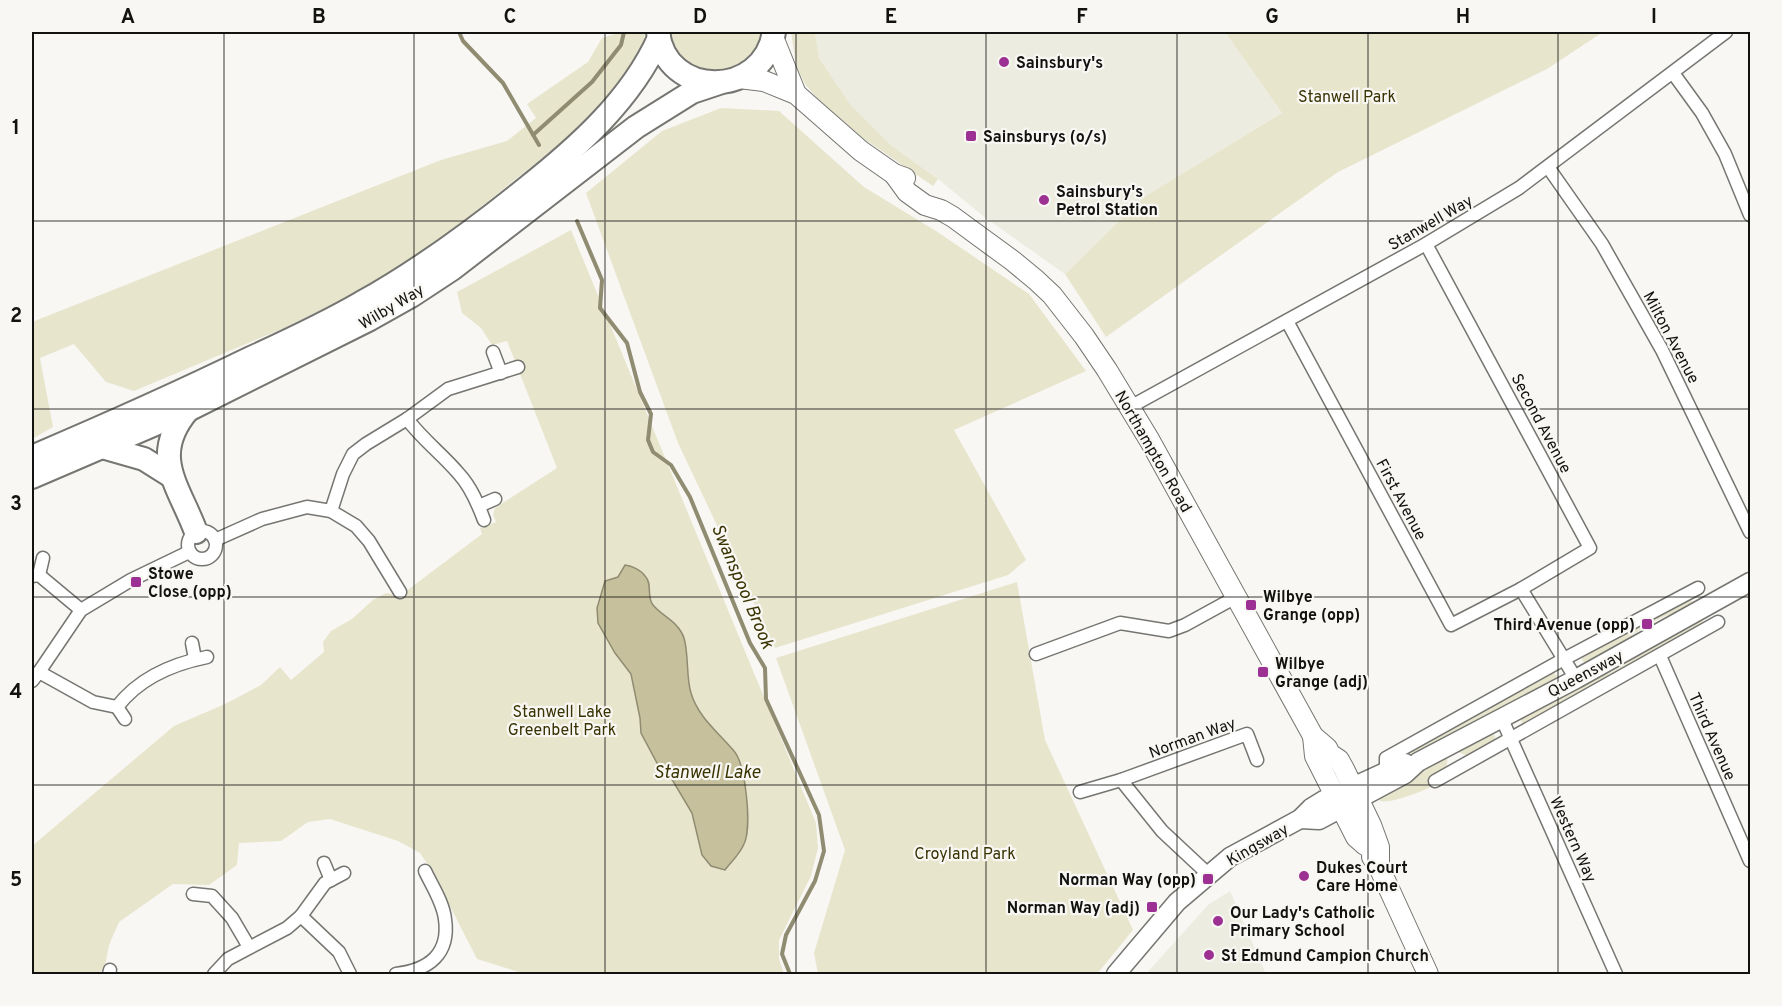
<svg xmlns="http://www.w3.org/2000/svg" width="1782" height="1006" viewBox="0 0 1782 1006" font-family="Overpass,sans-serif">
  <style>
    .built { fill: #edece0 }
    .green { fill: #e8e5cd }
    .water { fill: #c6c19c; stroke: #908c72; stroke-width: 1.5 }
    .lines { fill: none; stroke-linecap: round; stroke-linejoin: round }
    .stream { stroke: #908c72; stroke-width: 4 }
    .street-casing { stroke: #757571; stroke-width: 15 }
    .secondary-casing { stroke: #757571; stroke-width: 21 }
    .primary-casing { stroke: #757571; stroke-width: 22 }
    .highway-casing { stroke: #757571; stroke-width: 26 }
    .street { stroke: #fff; stroke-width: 12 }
    .secondary { stroke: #fff; stroke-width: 18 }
    .primary { stroke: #fff; stroke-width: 20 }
    .highway { stroke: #fff; stroke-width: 22 }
    .grid { fill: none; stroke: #121210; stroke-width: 1.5; stroke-opacity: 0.55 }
    .poi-dot { fill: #9c3193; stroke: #f8f7f3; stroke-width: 2 }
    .labels { text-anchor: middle; stroke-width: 4.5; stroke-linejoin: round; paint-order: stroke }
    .poi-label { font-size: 16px; font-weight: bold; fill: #121210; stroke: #f8f7f3; text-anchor: start }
    .park-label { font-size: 16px; fill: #383202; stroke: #f8f7f3 }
    .street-label { font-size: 16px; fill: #121210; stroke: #f8f7f3 }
    .water-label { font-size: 18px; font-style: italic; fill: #3a3403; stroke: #f8f7f3 }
    .neatline { fill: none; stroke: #121210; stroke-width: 2 }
    .grid-label { font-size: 20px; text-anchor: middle; font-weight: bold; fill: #121210 }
  </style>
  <rect width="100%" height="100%" fill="#f8f7f3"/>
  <g class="built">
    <path d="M815 32H1225L1282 113 1144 197 1065 274 987 219 938 179 892 146 850 104 819 58Z"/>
    <path d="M1230 891 1266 974H1146L1208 905Z"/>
  </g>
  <g class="green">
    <path d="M616 32H645L642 56 605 108 557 148 556 147 438 241 358 292 284 328 134 391 106 382 74 344 40 358 53 427 32 439V322L441 160 507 141 536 118 527 104 588 62 602 38 615 34Z"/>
    <path d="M667 32H768L767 37 733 74 698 73 673 50Z"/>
    <path d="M791 32H815L819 58 850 104 892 146 938 179 933 186 863 138 817 98 805 84 796 66Z"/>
    <path d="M1225 32H1603L1547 69 1338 172 1106 337 1065 274 1144 197 1282 113Z"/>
    <path d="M721 108 779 111 864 187 936 231 1029 294 1086 371 954 430 1026 560 1008 575 775 648 678 443 586 193 662 131Z"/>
    <path d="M571 230 816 823 818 848 811 876 779 940V959L784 974H525L477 959 432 871 420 853 398 841 330 819 308 822 281 841 239 843 237 865 209 885 173 884 119 922 109 945 105 967 99 973 32 974V846L174 726 225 704 261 685 280 667 291 680 324 652 323 642 331 631 352 619 373 600 386 593 392 594 397 598 482 534 480 528 496 522 493 515 495 508 557 468 507 341 492 345 481 328 462 313 457 292Z"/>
    <path d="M1017 582 1045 740 1133 930 1097 974H818L814 953 845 850 776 658Z"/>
    <path d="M1684 599 1692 601 1695 605 1663 617 1642 628 1620 645 1590 663H1585L1582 660V655Z"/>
    <path d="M1700 616 1703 621 1699 629 1528 724 1521 722 1520 718 1582 683 1612 672 1629 662 1653 643Z"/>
    <path d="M1549 673H1554L1557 676 1556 680 1501 712 1395 761 1396 756Z"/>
    <path d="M1490 733 1495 736V741L1467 756 1457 751Z"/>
    <path d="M1447 757C1449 766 1442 780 1434 785 1425 791 1389 804 1380 801L1378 796Z"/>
  </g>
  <path class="water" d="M625 565C632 566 641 570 645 576 653 584 646 596 653 605 663 617 679 622 684 638 689 655 686 678 691 693 698 717 718 732 734 751 746 765 752 828 744 844 740 854 731 862 725 870L711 866 702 855 692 813 670 776 658 765 641 733 640 718 631 674 615 653 598 623 597 608 605 581 618 577Z"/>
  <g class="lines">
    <g class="stream">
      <path d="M459 32 463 41 503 83 539 145"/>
      <path d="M533 135 592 82 621 45 624 32"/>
      <path d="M577 221 602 280 600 308 627 343 640 392 651 414 648 440 653 452 671 465 690 497 750 643 765 668 766 699 819 815 824 851 815 881 786 935 782 954 790 974"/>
    </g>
    <defs>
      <g id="street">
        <path d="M1673 73 1702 113 1725 154 1750 215"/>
        <path d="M1548 167 1602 244 1662 350 1750 532"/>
        <path d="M1287 321 1451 625 1521 589 1590 548 1426 244"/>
        <path d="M493 352 501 373"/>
        <path d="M1130 407 1426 244 1519 188 1726 32"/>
        <path d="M407 419C423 440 443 455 459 474 471 487 478 504 484 520"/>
        <path d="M479 506 495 499"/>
        <path d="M331 511 343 474 353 454 366 444 407 419 448 389 518 367"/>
        <circle cx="202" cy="545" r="14"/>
        <path d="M215 540 262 519 307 507 331 511 356 526 369 541 400 592"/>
        <path d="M39 575 43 558"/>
        <path d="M32 576 39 575 81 610"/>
        <path d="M1521 589 1576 679"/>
        <path d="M192 643 195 659"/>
        <path d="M1036 654 1120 623 1169 631 1185 625 1236 597"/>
        <path d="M1660 656 1750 861"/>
        <path d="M39 672 93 702 117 707C139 678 172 664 207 657"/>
        <path d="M32 681 39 672 81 610 131 580 189 552"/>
        <path d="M117 707 125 719"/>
        <path d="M1501 717 1616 974"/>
        <path d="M1386 771V758L1564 659 1698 588"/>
        <path d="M1121 780 1162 831 1208 874"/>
        <path d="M1435 781 1718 622"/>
        <path d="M1080 792 1121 780 1247 734 1257 760"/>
        <path d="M324 863 331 880"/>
        <path d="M193 894 212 896 232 918 249 947"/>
        <path d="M301 916 339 952 350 974"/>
        <path d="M109 974 110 970"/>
        <path d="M214 974 228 959 287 928 301 916 325 883 344 873"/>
        <path d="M396 974C429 970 450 954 445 919 443 902 432 886 425 871"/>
      </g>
      <g id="secondary">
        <path d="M1300 819 1319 820 1405 774 1418 762 1576 679 1750 582"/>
        <path d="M1116 974 1177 902 1230 857 1300 819 1311 808 1324 800 1405 763"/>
      </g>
      <g id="primary">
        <path d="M773 37 796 94"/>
        <path d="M739 78 764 81 796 94 861 151 894 174 905 178"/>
        <path d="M894 174 907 192 925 205 941 210 953 217 1013 261 1036 280 1052 295 1084 336 1107 370 1150 441 1313 736 1327 748 1330 754 1339 760 1344 769 1371 825 1379 847V867"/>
        <path d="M1313 736 1315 756 1356 837 1365 845"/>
        <path d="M1372 857 1379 867 1428 974"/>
      </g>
      <g id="highway">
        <path d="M658 32C666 99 763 99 774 32"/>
        <path d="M188 410C149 456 179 486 196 532"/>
        <path d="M102 447 144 459 171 476"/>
        <path d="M32 457C105 426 179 393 251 358 288 341 325 324 361 303 419 271 473 231 525 189 578 147 631 100 659 38"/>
        <path d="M32 477 188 410 370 319 411 296 452 269 636 127 692 92 719 83"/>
      </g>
    </defs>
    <use href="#street" class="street-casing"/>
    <use href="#secondary" class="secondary-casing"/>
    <use href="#primary" class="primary-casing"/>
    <use href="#highway" class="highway-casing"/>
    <use href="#street" class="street"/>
    <use href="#secondary" class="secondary"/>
    <use href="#primary" class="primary"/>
    <use href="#highway" class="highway"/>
  </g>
  <path class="grid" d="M224 32V974M414 32V974M605 32V974M796 32V974M986 32V974M1177 32V974M1368 32V974M1558 32V974M32 221H1750M32 409H1750M32 597H1750M32 785H1750"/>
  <g class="poi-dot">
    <circle cx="1004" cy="62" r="6"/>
    <rect x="965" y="130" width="12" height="12" rx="3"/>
    <circle cx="1044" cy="200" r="6"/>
    <rect x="130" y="576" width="12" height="12" rx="3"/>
    <rect x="1245" y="599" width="12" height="12" rx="3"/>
    <rect x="1641" y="618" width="12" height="12" rx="3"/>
    <rect x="1257" y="666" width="12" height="12" rx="3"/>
    <circle cx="1304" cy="876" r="6"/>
    <rect x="1202" y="873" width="12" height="12" rx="3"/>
    <rect x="1146" y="901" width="12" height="12" rx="3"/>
    <circle cx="1218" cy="921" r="6"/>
    <circle cx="1209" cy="955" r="6"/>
  </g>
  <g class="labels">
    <g class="poi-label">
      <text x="1016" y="68">Sainsbury's</text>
      <text x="983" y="142">Sainsburys (o/s)</text>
      <text x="1056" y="197">Sainsbury's<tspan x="1056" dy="18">Petrol Station</tspan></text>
      <text x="148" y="579">Stowe<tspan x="148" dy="18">Close (opp)</tspan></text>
      <text x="1263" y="602">Wilbye<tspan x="1263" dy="18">Grange (opp)</tspan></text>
      <text x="1635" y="630" text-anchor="end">Third Avenue (opp)</text>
      <text x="1275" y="669">Wilbye<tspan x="1275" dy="18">Grange (adj)</tspan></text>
      <text x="1316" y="873">Dukes Court<tspan x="1316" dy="18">Care Home</tspan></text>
      <text x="1196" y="885" text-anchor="end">Norman Way (opp)</text>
      <text x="1140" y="913" text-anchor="end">Norman Way (adj)</text>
      <text x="1230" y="918">Our Lady's Catholic<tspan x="1230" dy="18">Primary School</tspan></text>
      <text x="1221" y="961">St Edmund Campion Church</text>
    </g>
    <g class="park-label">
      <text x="1347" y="102">Stanwell Park</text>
      <text x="562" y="717">Stanwell Lake<tspan x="562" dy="18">Greenbelt Park</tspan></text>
      <text x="965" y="859">Croyland Park</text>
    </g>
    <g class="street-label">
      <text transform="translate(1430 222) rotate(-30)" y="6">Stanwell Way</text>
      <text transform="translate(391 306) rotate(-31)" y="6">Wilby Way</text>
      <text transform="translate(1672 337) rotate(62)" y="6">Milton Avenue</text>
      <text transform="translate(1542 423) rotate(62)" y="6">Second Avenue</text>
      <text transform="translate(1154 451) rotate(60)" y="6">Northampton Road</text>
      <text transform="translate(1402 499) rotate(62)" y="6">First Avenue</text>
      <text transform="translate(1585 673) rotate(-28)" y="6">Queensway</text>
      <text transform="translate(1713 736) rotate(66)" y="6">Third Avenue</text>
      <text transform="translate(1192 737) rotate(-20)" y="6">Norman Way</text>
      <text transform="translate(1574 839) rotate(66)" y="6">Western Way</text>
      <text transform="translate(1257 844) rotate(-30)" y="6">Kingsway</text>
    </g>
    <g class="water-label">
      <text transform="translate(743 586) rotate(67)" y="6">Swanspool Brook</text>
      <text x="707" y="778">Stanwell Lake</text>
    </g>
  </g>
  <rect width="1782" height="1006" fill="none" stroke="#f8f7f3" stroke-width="66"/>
  <rect x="33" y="33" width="1716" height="940" class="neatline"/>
  <g class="grid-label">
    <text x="128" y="23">A</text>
    <text x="319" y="23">B</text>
    <text x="510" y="23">C</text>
    <text x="700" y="23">D</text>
    <text x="891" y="23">E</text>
    <text x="1082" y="23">F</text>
    <text x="1272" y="23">G</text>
    <text x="1463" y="23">H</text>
    <text x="1654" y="23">I</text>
    <text x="16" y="134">1</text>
    <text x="16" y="322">2</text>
    <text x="16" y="510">3</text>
    <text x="16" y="698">4</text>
    <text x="16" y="886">5</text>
  </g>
</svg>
